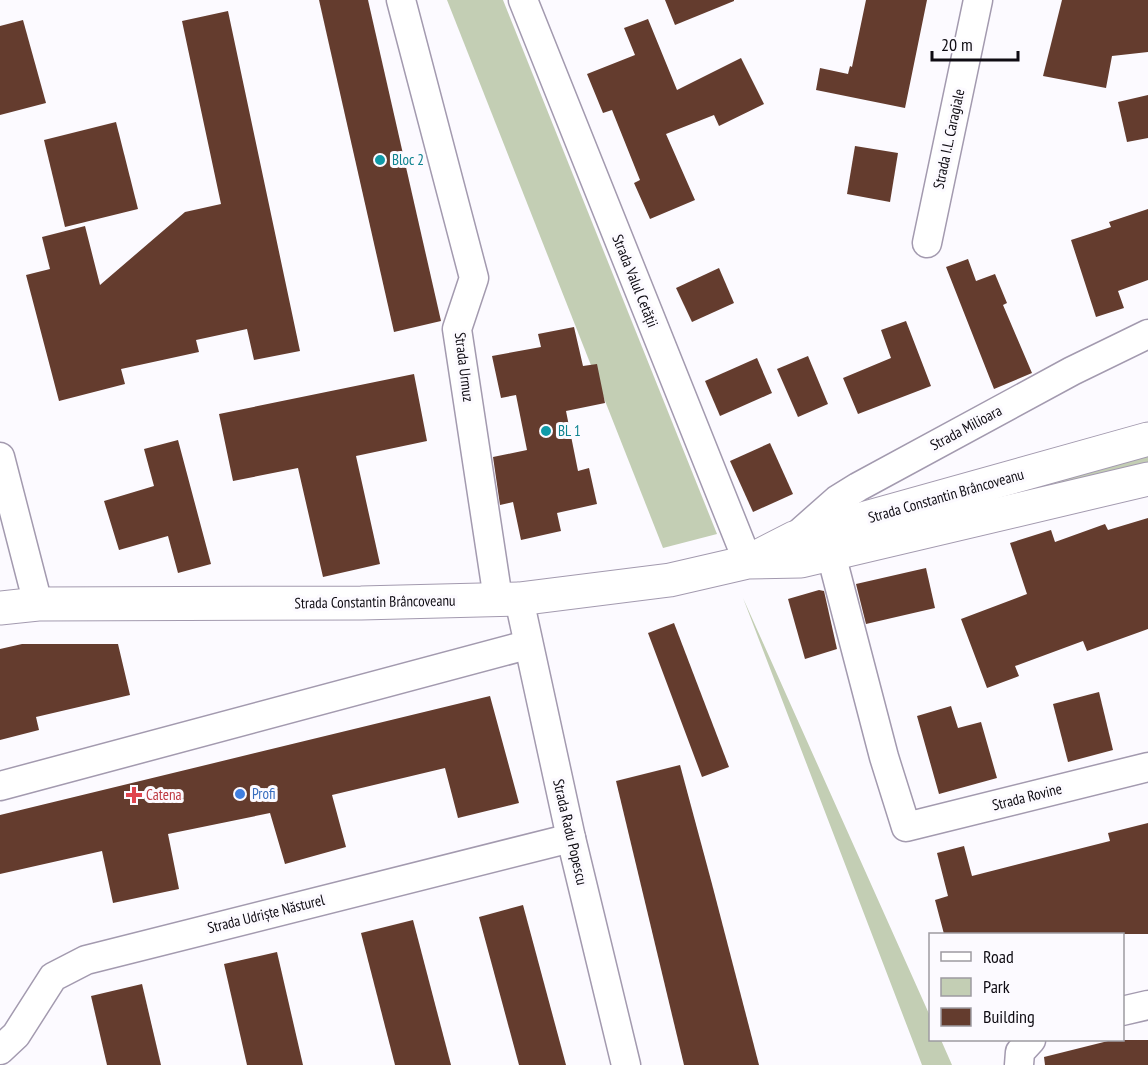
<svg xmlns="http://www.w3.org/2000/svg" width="1148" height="1065" viewBox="0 0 1148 1065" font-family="'PT Sans Narrow',sans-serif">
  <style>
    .green { fill: #c3ceb4 }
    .building { fill: #643c2e }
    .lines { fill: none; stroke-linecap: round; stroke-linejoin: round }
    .street-casing { stroke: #a39aaf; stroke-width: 31 }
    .secondary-casing { stroke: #a39aaf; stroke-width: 35 }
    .street { stroke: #fff; stroke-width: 28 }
    .secondary { stroke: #fff; stroke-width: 33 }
    .culture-dot { fill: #0f9aa8; stroke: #fcfaff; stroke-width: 2 }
    .shop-dot { fill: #3f7fe0; stroke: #fcfaff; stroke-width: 2 }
    .health-dot { fill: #e0444e; stroke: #fcfaff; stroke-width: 2 }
    .labels { text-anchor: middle; stroke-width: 6; stroke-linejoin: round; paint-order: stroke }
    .street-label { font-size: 15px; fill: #0f0c13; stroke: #fcfaff }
    .culture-label { font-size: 15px; fill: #0d838f; stroke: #fcfaff; text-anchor: start }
    .shop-label { font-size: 15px; fill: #366cbe; stroke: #fcfaff; text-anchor: start }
    .health-label { font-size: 15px; fill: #be3a42; stroke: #fcfaff; text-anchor: start }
  </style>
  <rect width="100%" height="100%" fill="#fcfaff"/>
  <g class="green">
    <path d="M447 0H503L717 534 663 548Z"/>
    <path d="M1148 454V467L803 550Z"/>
    <path d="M743 598 930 1016V1040H941L952 1065H922Z"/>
  </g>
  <g class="building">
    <path d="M319 0H368L441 321 394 332Z"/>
    <path d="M665 0H734V1L675 25Z"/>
    <path d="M866 0H927L905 108 816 90 820 68 848 74 850 66 852 67Z"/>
    <path d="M1062 0H1148V52L1112 56 1106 88 1043 76Z"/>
    <path d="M228 11 300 351 254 360 247 329 196 340 199 352 121 369 125 384 59 401 26 275 50 269 42 237 85 226 100 285 185 212 221 204 182 21Z"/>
    <path d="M648 19 677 90 741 58 764 104 719 126 714 115 666 134 695 200 650 219 634 183 640 180 612 110 603 113 587 74 635 55 624 28Z"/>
    <path d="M23 20 46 103 0 115V26Z"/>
    <path d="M1148 95V138L1127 142 1118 102Z"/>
    <path d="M116 122 138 209 65 227 44 140Z"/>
    <path d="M855 146 898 153 890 202 847 194Z"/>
    <path d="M1148 209V280L1118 291 1124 308 1096 317 1071 240 1111 227 1109 222Z"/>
    <path d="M968 259 976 281 995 274 1007 303 1003 305 1032 373 994 389 946 267Z"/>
    <path d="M719 268 734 303 692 322 676 288Z"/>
    <path d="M906 321 931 386 858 414 843 378 891 358 881 330Z"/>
    <path d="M574 327 583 366 597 364 605 403 566 411 578 471 589 468 597 504 557 513 561 531 521 540 513 502 500 505 493 457 527 450 516 395 501 398 492 356 541 347 538 334Z"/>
    <path d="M808 356 828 404 798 417 777 369Z"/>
    <path d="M757 358 772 393 720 416 705 381Z"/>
    <path d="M414 374 427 441 356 456 380 564 323 577 298 468 233 481 219 414Z"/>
    <path d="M178 440 211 564 178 573 168 536 119 550 104 501 154 486 144 449Z"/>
    <path d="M770 443 793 494 753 512 730 461Z"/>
    <path d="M1148 518V629L1087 651 1083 641 1015 666 1019 676 987 688 961 619 1027 594 1010 543 1051 530 1055 542 1105 524 1108 530Z"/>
    <path d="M926 568 935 608 866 624 856 584Z"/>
    <path d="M819 590 824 591 837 649 805 659 788 599Z"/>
    <path d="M674 623 729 767 702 777 648 633Z"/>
    <path d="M22 644H118L130 695 36 717 39 730 0 740V649Z"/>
    <path d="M1099 692 1113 750 1068 762 1053 704Z"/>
    <path d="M490 696 519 803 458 818 445 768 332 795 346 847 285 864 270 813 168 834 179 889 113 903 102 851 0 874V815Z"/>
    <path d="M951 706 958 728 981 722 997 778 939 794 917 716Z"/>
    <path d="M680 765 712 884 759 1065H684L616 781Z"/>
    <path d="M1148 823V934H944L935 900 948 896 937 853 964 846 972 876 1110 841 1108 833Z"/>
    <path d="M523 905 566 1065H519L479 917Z"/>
    <path d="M413 920 451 1065H395L361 933Z"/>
    <path d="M277 952 303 1065H247L224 964Z"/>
    <path d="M142 984 161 1065H107L91 996Z"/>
    <path d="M1112 1040H1148V1065H1045L1044 1057Z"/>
  </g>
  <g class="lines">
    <defs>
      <g id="street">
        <path d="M401 0 474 278 457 329 498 599"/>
        <path d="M523 0 748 562"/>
        <path d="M927 243 978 0"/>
        <path d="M0 457 38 604"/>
        <path d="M794 538 837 500 858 487 1072 371 1148 334"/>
        <path d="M831 554 884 757 906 827 1148 767"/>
        <path d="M519 599 571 838 626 1065"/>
        <path d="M0 786 527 645"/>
        <path d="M1122 1011 1148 1005"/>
        <path d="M0 1050 16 1035 53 977 86 960 571 838"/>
        <path d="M1019 1065 1020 1052 1031 1040"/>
      </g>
      <g id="secondary">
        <path d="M755 558 794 538 1148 439"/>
        <path d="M0 608 38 604 361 603 519 599 670 580 748 562 801 561 1148 479"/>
      </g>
    </defs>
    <use href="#street" class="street-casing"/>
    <use href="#secondary" class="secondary-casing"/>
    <use href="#street" class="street"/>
    <use href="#secondary" class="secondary"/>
  </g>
  <g class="culture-dot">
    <circle cx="380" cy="160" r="6"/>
    <circle cx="546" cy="431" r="6"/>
  </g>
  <circle class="shop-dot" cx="240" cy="794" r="6"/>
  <path class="health-dot" d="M131 786h6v6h6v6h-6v6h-6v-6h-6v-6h6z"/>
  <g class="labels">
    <g class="street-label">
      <text transform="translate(949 139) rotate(-78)" y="5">Strada I.L. Caragiale</text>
      <text transform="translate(635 281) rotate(68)" y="5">Strada Valul Cetății</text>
      <text transform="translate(464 367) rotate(83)" y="5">Strada Urmuz</text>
      <text transform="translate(966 428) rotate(-28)" y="5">Strada Milioara</text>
      <text transform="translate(946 496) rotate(-16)" y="5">Strada Constantin Brâncoveanu</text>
      <text transform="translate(375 602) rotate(-1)" y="5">Strada Constantin Brâncoveanu</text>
      <text transform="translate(1027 797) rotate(-14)" y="5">Strada Rovine</text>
      <text transform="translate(570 832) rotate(77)" y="5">Strada Radu Popescu</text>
      <text transform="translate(266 914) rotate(-14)" y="5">Strada Udriște Năsturel</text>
    </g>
    <g class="culture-label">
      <text x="392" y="165">Bloc 2</text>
      <text x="558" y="436">BL 1</text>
    </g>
    <g class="shop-label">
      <text x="252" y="799">Profi</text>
    </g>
    <g class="health-label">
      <text x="146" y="800">Catena</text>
    </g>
  </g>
  <rect x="929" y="933" width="195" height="108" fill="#fcfaff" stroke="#9d9ba1" stroke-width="1.5"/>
  <rect x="941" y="952" width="30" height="9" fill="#ffffff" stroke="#9d9ba1" stroke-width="1.5"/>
  <text x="983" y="963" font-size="18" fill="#0f0c13">Road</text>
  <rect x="941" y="978" width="30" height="18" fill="#c3ceb4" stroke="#9d9ba1" stroke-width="1.5"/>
  <text x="983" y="993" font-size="18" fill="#0f0c13">Park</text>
  <rect x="941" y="1008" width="30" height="18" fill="#643c2e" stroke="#9d9ba1" stroke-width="1.5"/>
  <text x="983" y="1023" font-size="18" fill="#0f0c13">Building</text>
  <path d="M932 51v9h86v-9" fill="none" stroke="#0f0c13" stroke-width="3"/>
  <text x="941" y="51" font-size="18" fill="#0f0c13" stroke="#fcfaff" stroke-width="4.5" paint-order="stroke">20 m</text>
</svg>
